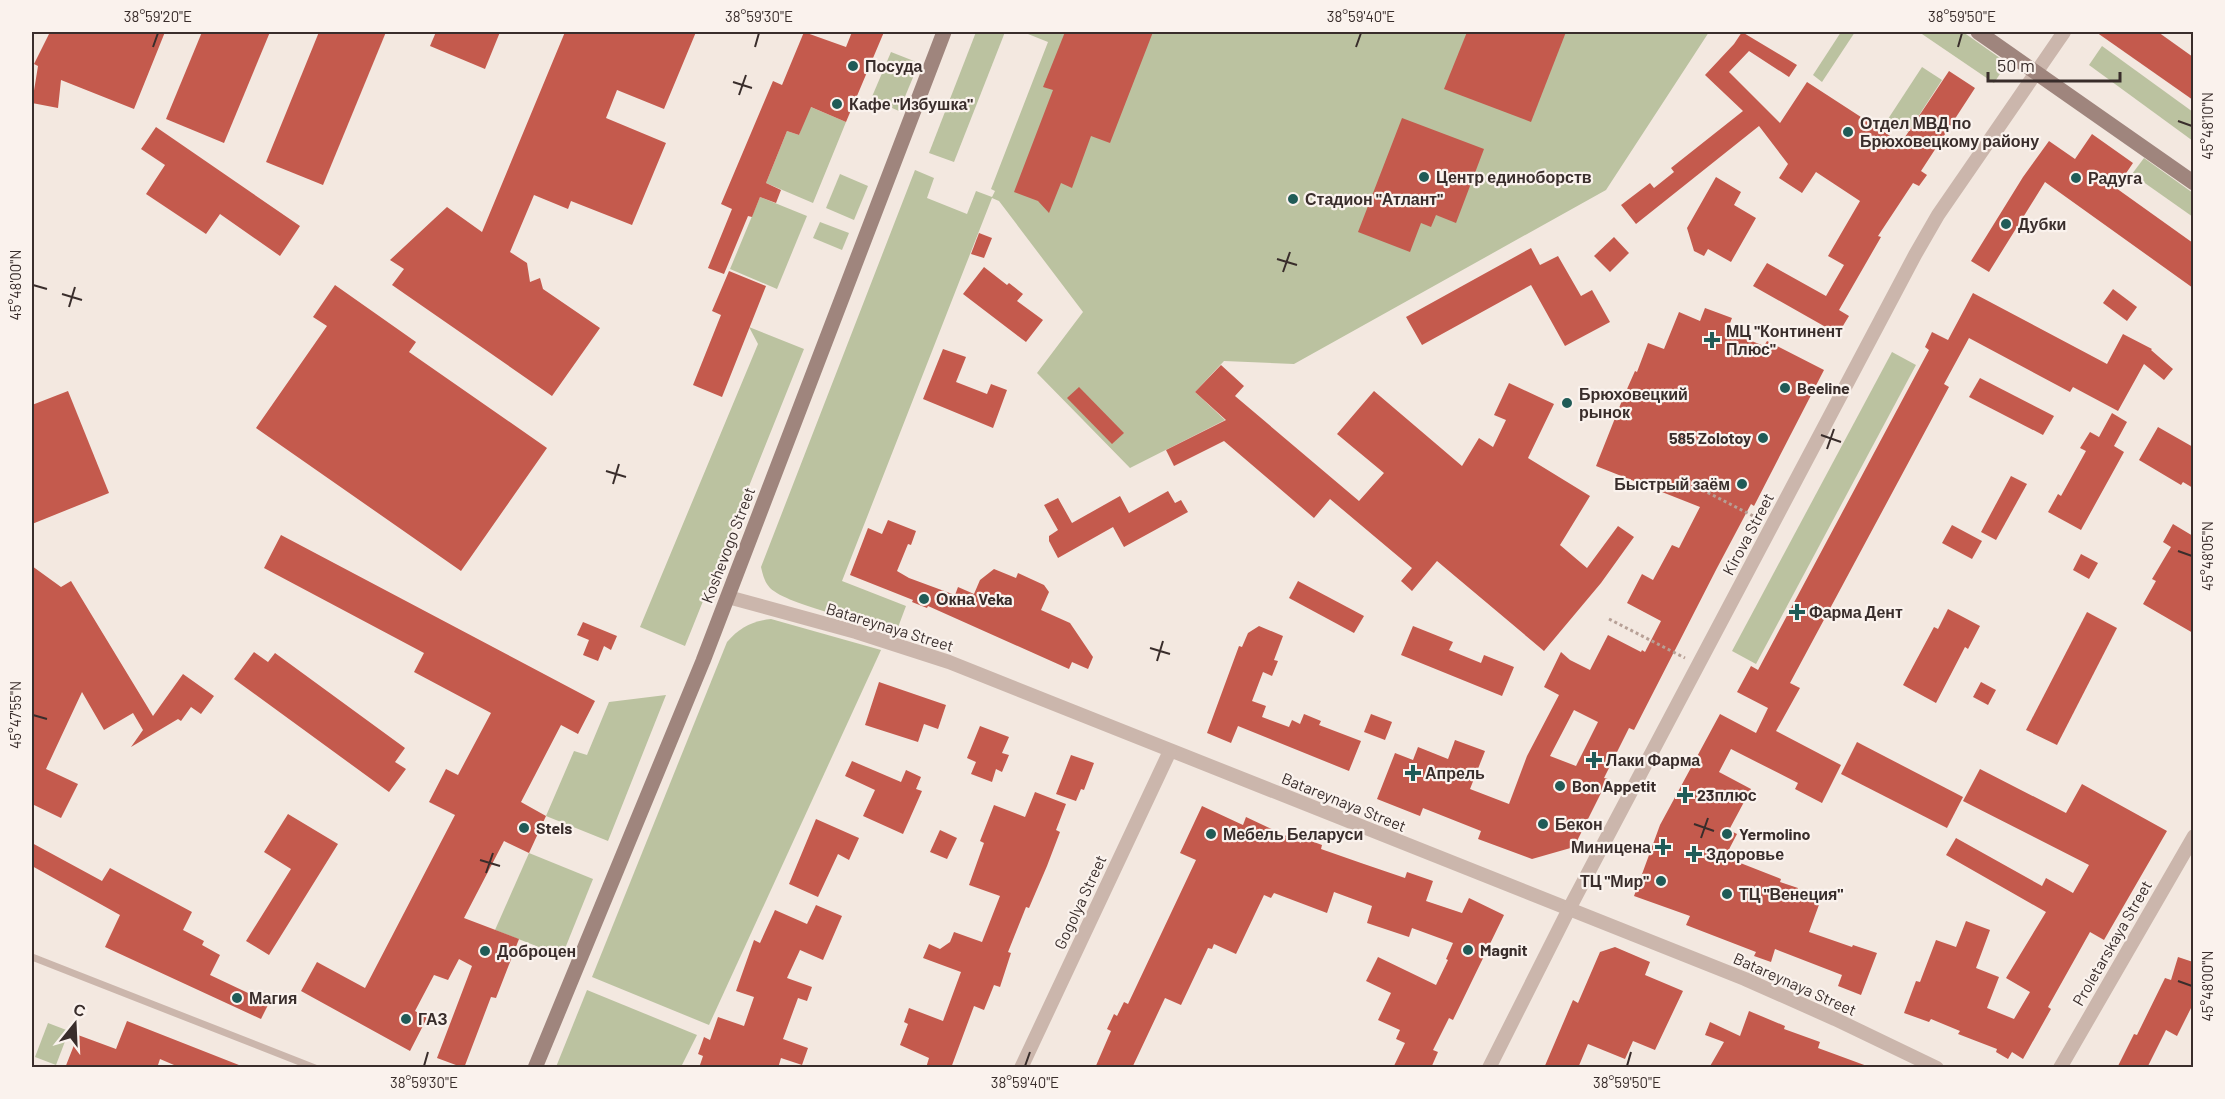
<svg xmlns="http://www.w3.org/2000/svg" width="2225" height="1099" viewBox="0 0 2225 1099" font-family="Barlow,sans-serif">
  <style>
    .green { fill: #bbc2a0 }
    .building { fill: #c45a4d; fill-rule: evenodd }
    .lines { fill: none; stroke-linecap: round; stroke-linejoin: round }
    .path { stroke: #b7a096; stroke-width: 3; stroke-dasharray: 3 3; stroke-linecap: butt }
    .lane { stroke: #cbb6ac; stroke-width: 7 }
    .street { stroke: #cbb6ac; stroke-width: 14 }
    .secondary { stroke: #9f857d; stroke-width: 15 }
    .ticks { fill: none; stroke: #392d2b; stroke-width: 2 }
    .poi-dot { fill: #205b57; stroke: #faf2ed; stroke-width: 2 }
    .labels { text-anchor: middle; stroke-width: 4.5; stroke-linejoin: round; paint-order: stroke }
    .poi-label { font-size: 16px; font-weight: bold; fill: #392d2b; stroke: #faf2ed; text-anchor: start }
    .street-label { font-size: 16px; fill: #392d2b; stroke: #faf2ed }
    .neatline { fill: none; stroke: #392d2b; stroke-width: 2 }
    .ticks-label { font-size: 15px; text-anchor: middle; fill: #392d2b }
  </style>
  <rect width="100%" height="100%" fill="#f3e8e0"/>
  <g class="green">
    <path d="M976 32H1005L954 162 929 153Z"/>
    <path d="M1023 32H1709L1606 190 1294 364 1224 361 1195 392 1225 420 1130 468 1037 373 1083 312 999 201 992 198 842 581 906 606 897 630C868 622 789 606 770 588 764 581 763 575 761 567L915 170 934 178 927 198 967 214 976 191 992 197 995 191 991 189 1048 42Z"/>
    <path d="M1841 32H1855L1822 82 1813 75Z"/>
    <path d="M1919 32H1963L2007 63 1994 83Z"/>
    <path d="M2102 46 2193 112V141L2089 65Z"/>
    <path d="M891 52 919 63 899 111 871 99Z"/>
    <path d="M1922 67 1942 80 1908 132 1888 119Z"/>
    <path d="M799 102 846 122 813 203 766 183 787 131 799 135 803 124Z"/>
    <path d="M2144 158 2193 193V217L2132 174Z"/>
    <path d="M840 174 868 186 854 220 826 208Z"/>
    <path d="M760 197 807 216 777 289 730 269Z"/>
    <path d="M820 222 849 233 842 250 813 238Z"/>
    <path d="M749 327 804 349 685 646 640 627 758 344Z"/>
    <path d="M1892 352 1916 365 1756 664 1732 651Z"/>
    <path d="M771 619 881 650 709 1025 592 977 727 642C739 628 752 621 771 619Z"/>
    <path d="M666 695 608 841 546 816 574 751 587 755 609 702Z"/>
    <path d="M529 853 593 879 562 956 495 930Z"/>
    <path d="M587 990 697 1035 681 1067H556Z"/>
    <path d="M48 1023 69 1031 56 1065 35 1057Z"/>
  </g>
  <g class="building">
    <path d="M50 32H165L134 109 61 80 58 108 32 103 38 66 34 64Z"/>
    <path d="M202 32H270L224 143 166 119Z"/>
    <path d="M319 32H386L323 185 266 162Z"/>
    <path d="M436 32H500L485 69 430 46Z"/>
    <path d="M565 32H696L664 109 617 90 606 118 666 143 632 225 571 201 568 209 534 195 510 252 527 263 530 282 540 278 543 289 600 328 552 396 392 285 404 269 390 260 447 207 482 232Z"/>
    <path d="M804 32 846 47 852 32H884L846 122 811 107 799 135 787 131 766 183 781 190 776 203 760 197 752 217 748 216 724 274 708 268 732 209 721 204 773 81 782 85Z"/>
    <path d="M1065 32H1153L1110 143 1091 136 1072 188 1061 183 1049 213 1038 201 1014 192 1053 90 1043 87Z"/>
    <path d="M1467 32H1566L1531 122 1444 89Z"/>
    <path d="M1742 32 1797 65 1789 77 1749 51 1729 72 1780 123 1807 82 1901 143 1949 71 1975 88 1921 171 1927 175 1919 186 1913 183 1878 236 1881 237 1839 310 1849 316 1838 334 1753 286 1767 263 1826 296 1844 265 1828 256 1860 201 1816 172 1802 193 1779 178 1788 164 1759 126 1636 224 1621 205 1650 183 1654 188 1674 172 1671 168 1743 111 1705 75 1734 44Z"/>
    <path d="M2096 32H2158L2193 57V100Z"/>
    <path d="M1402 118 1484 149 1456 223 1436 215 1431 227 1421 223 1410 252 1358 232Z"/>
    <path d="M156 127 300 226 280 256 220 214 206 234 146 194 165 165 141 149Z"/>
    <path d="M2092 134 2133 163 2116 188 2193 243V288L2045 182 1989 272 1971 261 2023 177 2049 141 2075 159Z"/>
    <path d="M1716 177 1741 192 1734 205 1756 218 1731 262 1708 249 1704 256 1694 251 1687 228Z"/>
    <path d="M979 233 992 238 984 258 971 254Z"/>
    <path d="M1614 237 1629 253 1610 272 1594 256Z"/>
    <path d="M1531 248 1540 265 1558 256 1581 296 1592 290 1610 322 1565 346 1531 285 1422 345 1406 317Z"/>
    <path d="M984 267 1007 285 1009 283 1023 294 1017 301 1043 320 1026 342 963 294Z"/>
    <path d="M729 271 766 286 722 397 693 385 721 315 712 311Z"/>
    <path d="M335 285 416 342 409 352 547 448 461 571 256 428 327 326 313 317Z"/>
    <path d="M2113 289 2137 307 2127 321 2103 303Z"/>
    <path d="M1973 293 2107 364 2123 334 2152 349 2151 350 2173 369 2164 380 2144 364 2118 411 2073 387 2070 392 1969 338 1944 384 1949 387 1790 683 1800 688 1776 731 1841 765 1822 803 1795 789 1798 783 1731 749 1719 772 1751 789 1729 830 1737 834 1725 857 1781 879 1780 882 1798 888 1796 893 1820 902 1809 932 1852 947 1853 945 1877 953 1861 995 1838 986 1842 975 1775 949 1771 962 1754 956 1756 952 1686 925 1690 916 1634 896 1660 825 1720 714 1756 733 1768 708 1737 692 1751 666 1758 670 1929 350 1925 347 1932 332 1948 340Z"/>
    <path d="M1705 308 1732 318 1727 331 1764 346 1767 341 1824 370 1754 506 1751 504 1717 568 1634 730 1629 728 1604 778 1608 779 1574 847 1532 859 1478 839 1481 831 1423 808 1420 816 1377 799 1395 753 1413 760 1418 747 1448 759 1455 740 1485 751 1470 789 1509 804 1527 756 1559 695 1544 687 1561 652 1570 660 1590 670 1608 635 1641 652 1642 650 1645 652 1661 621 1627 603 1642 574 1653 580 1672 545 1679 548 1700 507 1596 466 1623 398 1635 371 1637 372 1648 343 1664 349 1679 312 1700 321ZM1574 710 1598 722 1576 766 1550 756Z"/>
    <path d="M943 349 966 357 956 382 987 394 991 384 1007 390 993 428 923 399Z"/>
    <path d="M1221 365 1244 386 1235 396 1359 501 1384 473 1337 434 1374 391 1462 466 1479 438 1493 447 1506 420 1494 415 1509 383 1554 404 1528 458 1590 496 1560 545 1587 568 1618 526 1634 537 1601 583 1544 651 1437 561 1412 591 1401 581 1412 568 1330 499 1314 518 1224 441 1174 466 1166 450 1226 420 1195 392Z"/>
    <path d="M1980 378 2054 416 2043 435 1969 397Z"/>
    <path d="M1079 387 1124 433 1112 444 1067 398Z"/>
    <path d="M68 391 109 493 32 524V405Z"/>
    <path d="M2112 413 2127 422 2114 446 2124 452 2081 530 2048 512 2058 494 2061 496 2086 451 2080 448 2090 432 2099 437Z"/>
    <path d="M2158 427 2193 447V488L2183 482 2181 485 2139 460Z"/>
    <path d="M2011 476 2027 484 1996 540 1981 532Z"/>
    <path d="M1168 491 1175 503 1181 500 1188 512 1124 547 1113 527 1058 558 1049 541V536L1058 530 1044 505 1058 498 1072 523 1120 496 1129 513Z"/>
    <path d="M888 520 916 531 911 545 908 544 897 571 909 578 955 595 958 587 974 594 980 580 994 569 1016 578 1018 573 1044 585 1049 592 1041 610 1070 623 1093 657 1088 669 1072 662 1069 669 928 606 927 608 912 602 913 600 850 575 868 528 882 534Z"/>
    <path d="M2173 524 2193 536V633L2143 604 2156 581 2152 579 2171 547 2163 542Z"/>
    <path d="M1952 525 1982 541 1972 559 1942 543Z"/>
    <path d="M281 535 595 701 578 734 561 725 521 802 546 816 529 853 504 841 464 918 519 939 496 998 491 997 464 1068 437 1058 472 966 459 959 448 980 434 975 415 1011 427 1018 410 1051 301 991 317 962 365 988 455 815 429 802 446 769 458 775 491 713 414 672 424 653 264 568Z"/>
    <path d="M2081 554 2098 563 2089 579 2073 570Z"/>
    <path d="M32 566 61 587 71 581 153 716 183 674 214 696 201 714 191 707 181 721 178 719 131 747 143 730 133 713 104 730 82 692 46 769 78 784 61 818 32 804Z"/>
    <path d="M1298 581 1364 616 1354 633 1289 598Z"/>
    <path d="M1948 609 1980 626 1968 649 1965 647 1936 703 1903 685 1934 627 1938 629Z"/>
    <path d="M2087 612 2117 628 2057 745 2026 730Z"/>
    <path d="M583 622 617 636 611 650 604 646 598 661 583 655 589 640 577 635Z"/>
    <path d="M1259 626 1283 636 1274 660 1278 661 1272 676 1263 672 1252 701 1266 706 1262 717 1289 727 1292 720 1300 724 1304 714 1321 721 1319 725 1361 741 1349 771 1238 726 1231 743 1207 733 1239 646 1242 647 1248 633Z"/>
    <path d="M1413 626 1453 642 1449 650 1481 663 1484 655 1514 667 1502 696 1401 655Z"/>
    <path d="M254 652 268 662 275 653 405 748 395 762 406 769 389 792 234 679Z"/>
    <path d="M879 682 946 705 938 729 924 724 918 742 865 725Z"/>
    <path d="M1981 682 1996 690 1988 705 1973 697Z"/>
    <path d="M1371 714 1392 722 1385 740 1364 732Z"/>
    <path d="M980 726 1009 737 1002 753 1009 755 1002 772 996 769 992 782 971 774 976 762 967 758Z"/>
    <path d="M1857 742 1963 797 1947 828 1841 774Z"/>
    <path d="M1071 755 1094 763 1084 790 1081 789 1076 801 1056 794Z"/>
    <path d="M852 761 901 782 906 770 921 777 916 789 922 791 903 834 863 816 875 790 845 776Z"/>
    <path d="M1980 769 2066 813 2082 784 2167 831 2104 940 2090 932 2048 1007 2051 1009 2023 1059 2012 1052 2008 1059 1996 1052 1997 1049 1958 1034 1960 1031 1931 1019 1929 1022 1904 1013 1916 981 1920 982 1936 940 1956 947 1966 921 1990 930 1976 968 1999 977 1987 1008 2014 1019 2030 992 2006 978 2046 912 1946 855 1956 838 2042 886 2046 878 2073 893 2089 865 1963 801Z"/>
    <path d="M1035 792 1066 804 1056 830 1060 832 1047 866 1029 908 1026 907 1008 952 1011 953 1000 987 994 985 984 1010 974 1006 951 1068H926L929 1058 900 1045 908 1024 904 1022 909 1008 943 1021 961 972 923 958 929 944 940 949 950 942 954 932 982 942 1000 896 969 885 984 843 980 841 994 805 1025 817Z"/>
    <path d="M1202 806 1243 825 1246 817 1301 843 1303 838 1322 845 1321 849 1361 863 1405 878 1407 872 1433 881 1426 901 1462 913 1469 898 1504 915 1453 1020 1449 1018 1433 1050 1438 1052 1431 1068H1393L1405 1043 1396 1039 1400 1030 1378 1020 1391 993 1366 981 1378 957 1436 985 1448 960 1446 959 1453 943 1412 928 1409 937 1367 923 1372 906 1334 892 1327 913 1274 893 1271 898 1264 895 1236 954 1214 944 1212 949 1208 948 1181 1005 1165 998 1132 1068H1095L1111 1031 1107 1029 1114 1014 1117 1016 1124 1002 1128 1004 1196 860 1180 853Z"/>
    <path d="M288 814 338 844 269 955 246 941 291 869 264 852Z"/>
    <path d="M816 819 859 838 849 860 838 854 818 897 789 884Z"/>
    <path d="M940 830 957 838 947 859 930 852Z"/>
    <path d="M32 843 102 881 110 868 192 912 183 930 204 941 202 945 220 955 210 975 269 1003 261 1019 105 947 120 915 32 866Z"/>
    <path d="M816 905 842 916 823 960 800 950 787 978 812 987 807 1001 798 998 783 1039 808 1048 802 1065 781 1058 778 1068H699L703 1056 698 1054 704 1037 710 1040 718 1017 744 1026 754 997 736 991 754 940 760 943 775 910 807 924Z"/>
    <path d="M1615 947 1650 962 1645 975 1683 991 1655 1050 1633 1041 1625 1059 1588 1044 1578 1068H1544L1573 1000 1578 1003 1600 952Z"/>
    <path d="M2178 957 2193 962V1004L2177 1036 2166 1030 2147 1068H2117L2134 1034 2137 1035 2165 978 2171 980Z"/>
    <path d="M1749 1011 1785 1026 1784 1029 1820 1042 1818 1048 1867 1066V1068H1709L1724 1042 1705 1035 1710 1022 1740 1036Z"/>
    <path d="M127 1021 244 1067 243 1068H181L160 1059 157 1068H65L78 1035 116 1049Z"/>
  </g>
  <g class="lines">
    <g class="path">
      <path d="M1697 487 1759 519"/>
      <path d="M1609 619 1685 658"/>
    </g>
    <path class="lane" d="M32 957 315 1068"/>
    <g class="street">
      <path d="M728 597 856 632 949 662 1745 979 1835 1019 1937 1068"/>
      <path d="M1021 1068 1170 751"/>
      <path d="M1489 1068 1569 909 1915 255 1938 215 2064 32"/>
      <path d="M2060 1068 2194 836"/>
    </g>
    <g class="secondary">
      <path d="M1978 32 2194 183"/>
      <path d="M535 1068 703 661 944 32"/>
    </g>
  </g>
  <path class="ticks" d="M153 47 158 33M755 47 759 33M1356 47 1361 33M1958 47 1962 33M733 82 752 88M739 95 746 75M2178 121 2192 126M1277 259 1297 265M1283 272 1290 252M33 285 47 289M62 294 82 300M69 307 75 287M1821 435 1841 442M1827 449 1834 429M606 471 626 477M613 484 619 464M2178 551 2192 556M1150 648 1170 654M1157 661 1163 641M33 715 47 719M1694 824 1714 831M1701 838 1708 818M480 860 500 866M486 873 493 853M2178 981 2192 986M424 1066 428 1052M1025 1066 1030 1052M1627 1066 1631 1052"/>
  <g class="poi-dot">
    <circle cx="853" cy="66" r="6"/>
    <circle cx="837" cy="104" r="6"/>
    <circle cx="1848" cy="132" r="6"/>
    <circle cx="1424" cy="177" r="6"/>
    <circle cx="2076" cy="178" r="6"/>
    <circle cx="1293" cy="199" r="6"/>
    <circle cx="2006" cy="224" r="6"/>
    <path d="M1709 331h6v6h6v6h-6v6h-6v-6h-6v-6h6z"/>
    <circle cx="1785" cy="388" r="6"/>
    <circle cx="1567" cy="403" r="6"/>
    <circle cx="1763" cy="438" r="6"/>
    <circle cx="1742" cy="484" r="6"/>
    <circle cx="924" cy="599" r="6"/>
    <path d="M1794 603h6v6h6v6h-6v6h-6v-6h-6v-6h6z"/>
    <path d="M1591 751h6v6h6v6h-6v6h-6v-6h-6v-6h6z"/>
    <path d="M1410 764h6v6h6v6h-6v6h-6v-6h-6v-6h6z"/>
    <circle cx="1560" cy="786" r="6"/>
    <path d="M1682 786h6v6h6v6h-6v6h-6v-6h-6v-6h6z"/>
    <circle cx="1543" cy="824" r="6"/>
    <circle cx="524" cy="828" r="6"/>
    <circle cx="1211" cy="834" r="6"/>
    <circle cx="1727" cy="834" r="6"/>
    <path d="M1660 838h6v6h6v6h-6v6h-6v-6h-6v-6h6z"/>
    <path d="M1691 845h6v6h6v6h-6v6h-6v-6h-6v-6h6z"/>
    <circle cx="1661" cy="881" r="6"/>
    <circle cx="1727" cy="894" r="6"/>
    <circle cx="1468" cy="950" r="6"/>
    <circle cx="485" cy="951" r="6"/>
    <circle cx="237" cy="998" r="6"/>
    <circle cx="406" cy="1019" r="6"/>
  </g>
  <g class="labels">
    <g class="poi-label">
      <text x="865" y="72">Посуда</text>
      <text x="849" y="110">Кафе "Избушка"</text>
      <text x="1860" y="129">Отдел МВД по<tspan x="1860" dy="18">Брюховецкому району</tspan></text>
      <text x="1436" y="183">Центр единоборств</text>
      <text x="2088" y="184">Радуга</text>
      <text x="1305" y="205">Стадион "Атлант"</text>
      <text x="2018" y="230">Дубки</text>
      <text x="1726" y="337">МЦ "Континент<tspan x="1726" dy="18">Плюс"</tspan></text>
      <text x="1797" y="394">Beeline</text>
      <text x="1579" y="400">Брюховецкий<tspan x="1579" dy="18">рынок</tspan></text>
      <text x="1751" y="444" text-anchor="end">585 Zolotoy</text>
      <text x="1730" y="490" text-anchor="end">Быстрый заём</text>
      <text x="936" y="605">Окна Veka</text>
      <text x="1809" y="618">Фарма Дент</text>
      <text x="1606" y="766">Лаки Фарма</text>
      <text x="1425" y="779">Апрель</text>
      <text x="1572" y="792">Bon Appetit</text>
      <text x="1697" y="801">23плюс</text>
      <text x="1555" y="830">Бекон</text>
      <text x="536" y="834">Stels</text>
      <text x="1223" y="840">Мебель Беларуси</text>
      <text x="1739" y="840">Yermolino</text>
      <text x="1651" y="853" text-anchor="end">Миницена</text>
      <text x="1706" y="860">Здоровье</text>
      <text x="1649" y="887" text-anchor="end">ТЦ "Мир"</text>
      <text x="1739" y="900">ТЦ "Венеция"</text>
      <text x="1480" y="956">Magnit</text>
      <text x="497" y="957">Доброцен</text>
      <text x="249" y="1004">Магия</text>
      <text x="418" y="1025">ГАЗ</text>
    </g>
    <g class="street-label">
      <text transform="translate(1748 534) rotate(-62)" y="6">Kirova Street</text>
      <text transform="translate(728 545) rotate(-69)" y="6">Koshevogo Street</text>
      <text transform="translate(890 627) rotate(17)" y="6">Batareynaya Street</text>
      <text transform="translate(1344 802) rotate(22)" y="6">Batareynaya Street</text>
      <text transform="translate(1080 902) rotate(-65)" y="6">Gogolya Street</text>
      <text transform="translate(2112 943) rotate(-60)" y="6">Proletarskaya Street</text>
      <text transform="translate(1795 984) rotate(24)" y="6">Batareynaya Street</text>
    </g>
  </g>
  <rect width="2225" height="1099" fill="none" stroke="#faf2ed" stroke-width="66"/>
  <g transform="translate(75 1024) rotate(18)" stroke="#faf2ed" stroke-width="4.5" paint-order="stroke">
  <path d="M0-4.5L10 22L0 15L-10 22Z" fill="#392d2b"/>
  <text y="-9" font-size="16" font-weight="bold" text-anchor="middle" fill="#392d2b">С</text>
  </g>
  <path d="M1988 72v9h132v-9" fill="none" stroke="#392d2b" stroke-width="3"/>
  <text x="1997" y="72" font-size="18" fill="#392d2b" stroke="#faf2ed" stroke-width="4.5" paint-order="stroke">50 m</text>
  <rect x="33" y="33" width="2159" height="1033" class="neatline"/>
  <g class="ticks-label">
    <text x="158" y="22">38°59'20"E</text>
    <text x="759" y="22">38°59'30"E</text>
    <text x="1361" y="22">38°59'40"E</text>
    <text x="1962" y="22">38°59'50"E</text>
    <text transform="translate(2208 126) rotate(-90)" y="5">45°48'10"N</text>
    <text transform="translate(16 285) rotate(-90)" y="5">45°48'00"N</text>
    <text transform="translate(2208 556) rotate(-90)" y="5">45°48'05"N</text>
    <text transform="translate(16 715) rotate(-90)" y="5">45°47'55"N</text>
    <text transform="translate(2208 986) rotate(-90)" y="5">45°48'00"N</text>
    <text x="424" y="1088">38°59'30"E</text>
    <text x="1025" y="1088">38°59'40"E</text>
    <text x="1627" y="1088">38°59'50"E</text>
  </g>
</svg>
